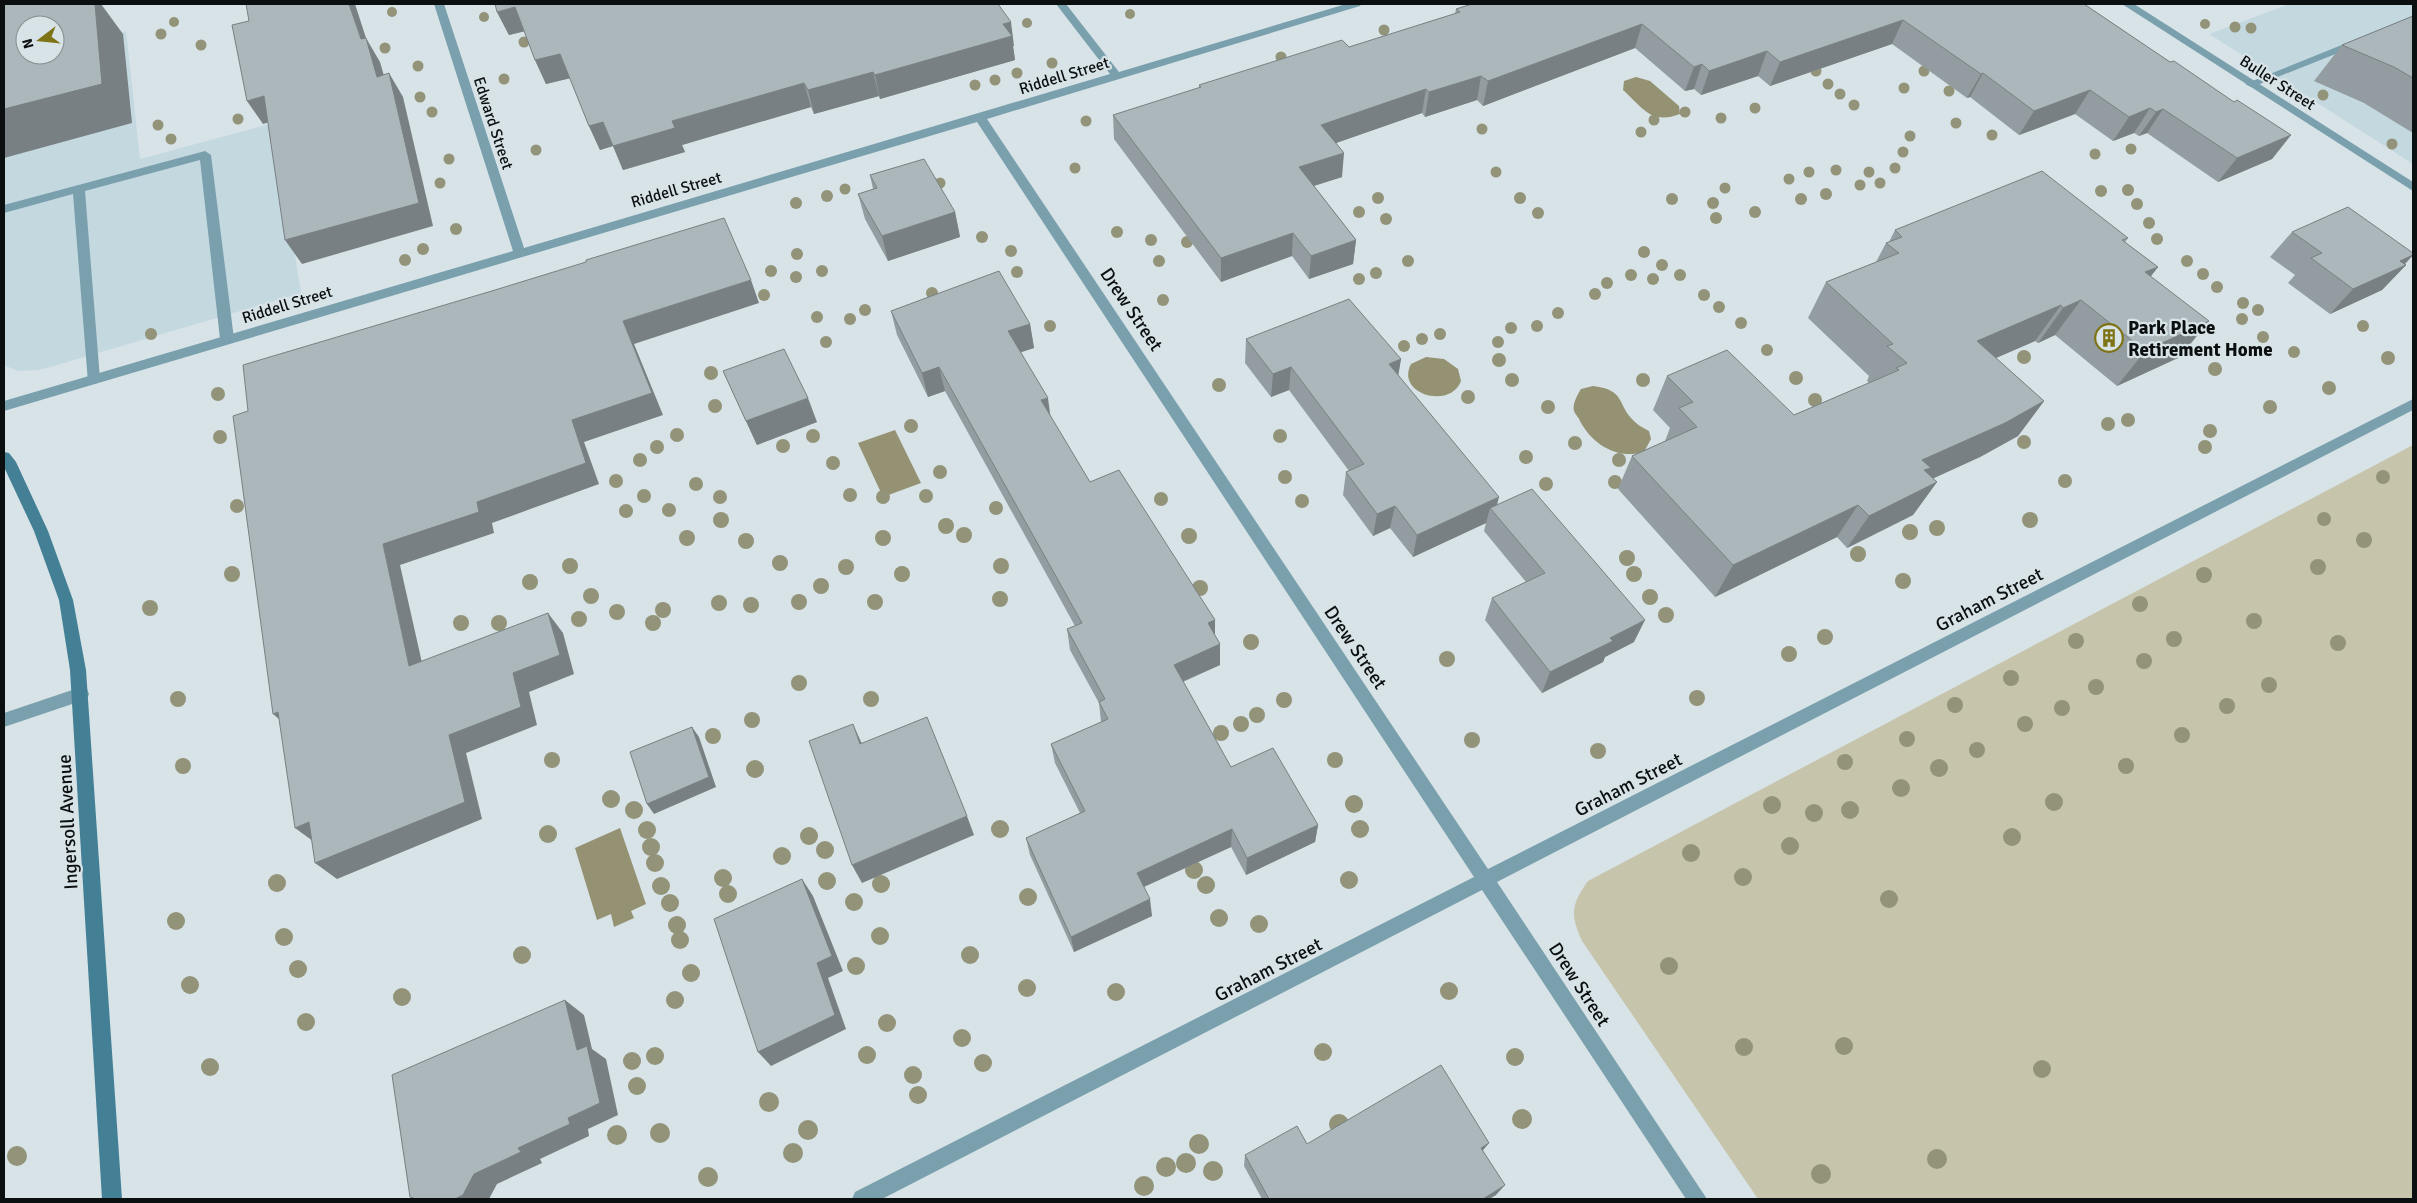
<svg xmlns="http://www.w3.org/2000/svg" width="2417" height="1203" viewBox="0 0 2417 1203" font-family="Signika,sans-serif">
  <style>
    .built { fill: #c4d8e0 }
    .green { fill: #c7c4ac }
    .water { fill: #959173 }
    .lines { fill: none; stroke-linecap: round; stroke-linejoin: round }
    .lane { fill: #7aa0ae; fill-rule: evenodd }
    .street { fill: #7aa0ae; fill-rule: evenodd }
    .secondary { fill: #448095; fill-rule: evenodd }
    .tree { fill: #929378 }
    .wall { fill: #939da1 }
    .shaded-wall { fill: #788083 }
    .building { fill: #abb7bb; stroke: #788083; fill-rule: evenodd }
    .labels { text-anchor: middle; stroke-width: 4.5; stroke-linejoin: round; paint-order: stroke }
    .far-street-label { font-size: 16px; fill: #0b0f10; stroke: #d7e3e7 }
    .street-label { font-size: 19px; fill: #0b0f10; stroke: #d7e3e7 }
    .poi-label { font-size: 19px; font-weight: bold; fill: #0b0f10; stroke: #d7e3e7; text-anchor: start }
  </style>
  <rect width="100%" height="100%" fill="#d7e3e7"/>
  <g class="built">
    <path d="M2289 4H2413V164L2209 34Z"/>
    <path d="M126 31 140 159 274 123 301 293 54 366 38 370 18 371 4 365V62L55 55V49Z"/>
  </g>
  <path class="green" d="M2413 445V1199H1758L1582 941C1570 914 1571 905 1588 881Z"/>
  <g class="water">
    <path d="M1636 77 1650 81 1679 106 1680 114C1651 125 1643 108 1623 90L1624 81Z"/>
    <path d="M1426 357 1444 359 1458 369 1461 381C1450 410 1395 394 1411 364Z"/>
    <path d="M1593 386C1627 390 1616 405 1635 422 1639 426 1644 428 1649 431L1651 439 1644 452C1617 460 1592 444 1580 421 1579 418 1575 414 1574 411 1572 404 1578 394 1581 389Z"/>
    <path d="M895 430 921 483 883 497 858 443Z"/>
    <path d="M620 828 646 904 631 911 634 918 614 927 611 914 597 920 575 848Z"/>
  </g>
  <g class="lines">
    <g class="lane">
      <path d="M2354 40 2358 41V45L2255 86 2251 87 2245 84Z"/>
      <path d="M205 151 211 155 234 339 227 344 220 339 200 160 85 191 100 379 98 382H88L73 194 4 213V205Z"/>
    </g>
    <g class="street">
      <path d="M434 4H444L524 248 1110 74 1056 4H1066L1119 72 1346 4H1361L1360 6 987 119 1488 869 2413 399V410L1497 882 1707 1199H1686L1482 890 882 1199H852L855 1192 1474 877 977 122 4 411V401L513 251Z"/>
      <path d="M2122 4H2134L2413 182V191Z"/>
      <path d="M81 687 87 689 89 694 87 699 4 727V713Z"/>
    </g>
    <path class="secondary" d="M4 452 9 453 16 462 48 531 73 600 86 670 122 1199H102L70 670 59 600 34 531 4 467Z"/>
  </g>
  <g class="tree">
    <circle cx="392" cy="12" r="5"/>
    <circle cx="1130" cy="14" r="5"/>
    <circle cx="484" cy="17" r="5"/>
    <circle cx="174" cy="22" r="5"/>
    <circle cx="1027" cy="23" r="5"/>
    <circle cx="2205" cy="24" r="5"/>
    <circle cx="2235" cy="27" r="5.5"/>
    <circle cx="2251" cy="28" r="5.5"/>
    <circle cx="1384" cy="30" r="5.5"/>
    <circle cx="161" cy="34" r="5.5"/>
    <circle cx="524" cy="42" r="5.5"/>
    <circle cx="201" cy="45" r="5.5"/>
    <circle cx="385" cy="48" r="5.5"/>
    <circle cx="1281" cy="57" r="5.5"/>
    <circle cx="1052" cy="63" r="5.5"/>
    <circle cx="418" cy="66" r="5.5"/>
    <circle cx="1816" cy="71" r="5.5"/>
    <circle cx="1924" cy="71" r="5.5"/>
    <circle cx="1017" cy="73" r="5.5"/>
    <circle cx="504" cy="79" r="5.5"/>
    <circle cx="995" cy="80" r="5.5"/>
    <circle cx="1828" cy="84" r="5.5"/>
    <circle cx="975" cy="85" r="5.5"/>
    <circle cx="1904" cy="88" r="5.5"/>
    <circle cx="1949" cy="91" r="5.5"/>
    <circle cx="1840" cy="94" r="5.5"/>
    <circle cx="2323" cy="95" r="5.5"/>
    <circle cx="420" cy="97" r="5.5"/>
    <circle cx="1854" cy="105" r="5.5"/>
    <circle cx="1755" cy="108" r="5.5"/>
    <circle cx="432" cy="112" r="5.5"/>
    <circle cx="1685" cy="112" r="5.5"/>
    <circle cx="1721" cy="118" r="5.5"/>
    <circle cx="238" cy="119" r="5.5"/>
    <circle cx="1654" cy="120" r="5.5"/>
    <circle cx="1086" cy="121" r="5.5"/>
    <circle cx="1956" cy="123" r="5.5"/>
    <circle cx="158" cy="125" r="5.5"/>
    <circle cx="1482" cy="129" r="5.5"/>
    <circle cx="1641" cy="132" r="5.5"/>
    <circle cx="1992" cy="135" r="5.5"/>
    <circle cx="1910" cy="136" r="5.5"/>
    <circle cx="171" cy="139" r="5.5"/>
    <circle cx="2392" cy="144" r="5.5"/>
    <circle cx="2131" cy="149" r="5.5"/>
    <circle cx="536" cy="150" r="5.5"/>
    <circle cx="1903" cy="152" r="5.5"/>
    <circle cx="2095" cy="154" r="5.5"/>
    <circle cx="449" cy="159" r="5.5"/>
    <circle cx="1075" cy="168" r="5.5"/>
    <circle cx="1895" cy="168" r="5.5"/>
    <circle cx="1836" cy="170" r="5.5"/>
    <circle cx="1496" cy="172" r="5.5"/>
    <circle cx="1809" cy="172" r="5.5"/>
    <circle cx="1869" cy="172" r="5.5"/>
    <circle cx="1789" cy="179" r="5.5"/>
    <circle cx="440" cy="183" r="5.5"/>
    <circle cx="940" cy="183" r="5.5"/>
    <circle cx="1880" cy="183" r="5.5"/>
    <circle cx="1860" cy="185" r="5.5"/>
    <circle cx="1725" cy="188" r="5.5"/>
    <circle cx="845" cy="189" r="5.5"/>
    <circle cx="2128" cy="190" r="6"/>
    <circle cx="2101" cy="191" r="6"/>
    <circle cx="1826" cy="194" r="6"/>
    <circle cx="827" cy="196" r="6"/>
    <circle cx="1378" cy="198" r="6"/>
    <circle cx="1520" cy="198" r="6"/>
    <circle cx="1672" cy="199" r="6"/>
    <circle cx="1801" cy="199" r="6"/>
    <circle cx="796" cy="203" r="6"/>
    <circle cx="1713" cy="203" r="6"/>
    <circle cx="2137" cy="204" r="6"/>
    <circle cx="1359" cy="212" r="6"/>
    <circle cx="1755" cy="212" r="6"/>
    <circle cx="1538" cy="213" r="6"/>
    <circle cx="1716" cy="218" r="6"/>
    <circle cx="1386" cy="219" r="6"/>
    <circle cx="2149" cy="223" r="6"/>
    <circle cx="456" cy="229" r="6"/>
    <circle cx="1117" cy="232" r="6"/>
    <circle cx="982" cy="237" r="6"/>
    <circle cx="2157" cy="239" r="6"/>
    <circle cx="1151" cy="240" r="6"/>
    <circle cx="1187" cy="242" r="6"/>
    <circle cx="423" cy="249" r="6"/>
    <circle cx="1011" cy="251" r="6"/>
    <circle cx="1644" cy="252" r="6"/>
    <circle cx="797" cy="254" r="6"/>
    <circle cx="405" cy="260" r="6"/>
    <circle cx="1159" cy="261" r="6"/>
    <circle cx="1408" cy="261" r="6"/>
    <circle cx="2187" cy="261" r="6"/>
    <circle cx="1662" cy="265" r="6"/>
    <circle cx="771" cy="271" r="6"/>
    <circle cx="822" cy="271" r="6"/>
    <circle cx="1017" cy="272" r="6"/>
    <circle cx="1376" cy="273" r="6"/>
    <circle cx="2203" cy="274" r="6"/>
    <circle cx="1631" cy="275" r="6"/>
    <circle cx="1680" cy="275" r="6"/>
    <circle cx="796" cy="277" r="6"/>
    <circle cx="1359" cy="279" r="6"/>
    <circle cx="1653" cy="279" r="6"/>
    <circle cx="1607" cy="283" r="6"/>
    <circle cx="2217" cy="287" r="6"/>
    <circle cx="932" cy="293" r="6"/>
    <circle cx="1595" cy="294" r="6"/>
    <circle cx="764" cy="295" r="6"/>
    <circle cx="1704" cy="295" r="6"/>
    <circle cx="1163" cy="300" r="6"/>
    <circle cx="2243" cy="303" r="6"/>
    <circle cx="1719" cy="307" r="6"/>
    <circle cx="865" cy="310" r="6"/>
    <circle cx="2258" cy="310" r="6"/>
    <circle cx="1558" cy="313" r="6"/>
    <circle cx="817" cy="317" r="6"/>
    <circle cx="850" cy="319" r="6"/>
    <circle cx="2242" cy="319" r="6"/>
    <circle cx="1741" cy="323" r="6"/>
    <circle cx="1050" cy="326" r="6"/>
    <circle cx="1537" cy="326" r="6"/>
    <circle cx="2363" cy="326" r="6"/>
    <circle cx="1511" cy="328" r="6"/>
    <circle cx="151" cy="334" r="6"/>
    <circle cx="1440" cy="334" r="6"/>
    <circle cx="2263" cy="337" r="6"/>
    <circle cx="1422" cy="339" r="6"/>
    <circle cx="826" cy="342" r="6"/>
    <circle cx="1498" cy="342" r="6"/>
    <circle cx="1404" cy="346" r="6"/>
    <circle cx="1767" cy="350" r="6"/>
    <circle cx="2294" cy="352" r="6"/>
    <circle cx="2024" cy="357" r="7"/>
    <circle cx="2388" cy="358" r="7"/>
    <circle cx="1499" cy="360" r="7"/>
    <circle cx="2215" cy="369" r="7"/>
    <circle cx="711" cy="373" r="7"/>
    <circle cx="1796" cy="378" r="7"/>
    <circle cx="1512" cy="380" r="7"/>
    <circle cx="1643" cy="380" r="7"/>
    <circle cx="1219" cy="385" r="7"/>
    <circle cx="2329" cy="388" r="7"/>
    <circle cx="218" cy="394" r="7"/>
    <circle cx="1468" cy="397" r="7"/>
    <circle cx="1815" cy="400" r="7"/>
    <circle cx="715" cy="406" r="7"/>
    <circle cx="1548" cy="407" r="7"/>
    <circle cx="2270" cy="407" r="7"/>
    <circle cx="2128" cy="420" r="7"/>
    <circle cx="2108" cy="424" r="7"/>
    <circle cx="911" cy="426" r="7"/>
    <circle cx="2210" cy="431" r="7"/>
    <circle cx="677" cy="435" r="7"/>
    <circle cx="813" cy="436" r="7"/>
    <circle cx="1280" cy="436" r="7"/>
    <circle cx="220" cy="437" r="7"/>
    <circle cx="2024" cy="442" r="7"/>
    <circle cx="1575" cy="443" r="7"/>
    <circle cx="783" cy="446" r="7"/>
    <circle cx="657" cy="447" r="7"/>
    <circle cx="2205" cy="447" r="7"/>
    <circle cx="1526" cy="457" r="7"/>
    <circle cx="640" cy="460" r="7"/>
    <circle cx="1619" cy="460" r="7"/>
    <circle cx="833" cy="463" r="7"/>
    <circle cx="940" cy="472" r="7"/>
    <circle cx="1285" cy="477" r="7"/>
    <circle cx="2383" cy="477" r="7"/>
    <circle cx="616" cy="481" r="7"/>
    <circle cx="2065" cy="481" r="7"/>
    <circle cx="1615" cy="482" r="7"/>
    <circle cx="696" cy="484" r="7"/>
    <circle cx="1546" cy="484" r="7"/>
    <circle cx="850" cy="495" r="7"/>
    <circle cx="644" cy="496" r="7"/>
    <circle cx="926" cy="496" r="7"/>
    <circle cx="720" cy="497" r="7"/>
    <circle cx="883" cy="497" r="7"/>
    <circle cx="1161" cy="499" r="7"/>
    <circle cx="1302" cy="501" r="7"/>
    <circle cx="237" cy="506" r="7"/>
    <circle cx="996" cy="508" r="7"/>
    <circle cx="669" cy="510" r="7"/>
    <circle cx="626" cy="511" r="7"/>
    <circle cx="2324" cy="519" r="7"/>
    <circle cx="721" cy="520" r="8"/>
    <circle cx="2030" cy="520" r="8"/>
    <circle cx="946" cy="526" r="8"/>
    <circle cx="1937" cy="528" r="8"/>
    <circle cx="1910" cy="532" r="8"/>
    <circle cx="964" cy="535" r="8"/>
    <circle cx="1189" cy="536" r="8"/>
    <circle cx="687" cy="538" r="8"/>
    <circle cx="883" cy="538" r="8"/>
    <circle cx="2364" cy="540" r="8"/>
    <circle cx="746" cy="541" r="8"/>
    <circle cx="1858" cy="554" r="8"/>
    <circle cx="1627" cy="558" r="8"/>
    <circle cx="780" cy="563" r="8"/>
    <circle cx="570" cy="566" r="8"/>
    <circle cx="1001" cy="566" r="8"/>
    <circle cx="846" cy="567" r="8"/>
    <circle cx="2318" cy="567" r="8"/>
    <circle cx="232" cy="574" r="8"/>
    <circle cx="902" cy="574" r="8"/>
    <circle cx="1634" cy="574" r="8"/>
    <circle cx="2204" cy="575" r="8"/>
    <circle cx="1903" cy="581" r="8"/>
    <circle cx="530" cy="582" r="8"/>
    <circle cx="821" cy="586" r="8"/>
    <circle cx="1200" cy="588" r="8"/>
    <circle cx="591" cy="596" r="8"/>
    <circle cx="1650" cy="597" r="8"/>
    <circle cx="1000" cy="599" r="8"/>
    <circle cx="799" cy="602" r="8"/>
    <circle cx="875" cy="602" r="8"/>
    <circle cx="719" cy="603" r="8"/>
    <circle cx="2140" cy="604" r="8"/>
    <circle cx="751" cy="605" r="8"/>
    <circle cx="150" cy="608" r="8"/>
    <circle cx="663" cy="610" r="8"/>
    <circle cx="617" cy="612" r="8"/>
    <circle cx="1666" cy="615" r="8"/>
    <circle cx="579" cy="619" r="8"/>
    <circle cx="2254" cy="621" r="8"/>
    <circle cx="461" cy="623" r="8"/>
    <circle cx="499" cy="623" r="8"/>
    <circle cx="653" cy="623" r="8"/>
    <circle cx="1825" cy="637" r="8"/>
    <circle cx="2174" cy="639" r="8"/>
    <circle cx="2076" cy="641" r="8"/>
    <circle cx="1251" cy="642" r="8"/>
    <circle cx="2338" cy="643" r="8"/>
    <circle cx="1789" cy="654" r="8"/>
    <circle cx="1447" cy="659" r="8"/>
    <circle cx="2144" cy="661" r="8"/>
    <circle cx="2011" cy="678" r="8"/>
    <circle cx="799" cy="683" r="8"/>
    <circle cx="2269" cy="685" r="8"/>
    <circle cx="2096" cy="687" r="8"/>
    <circle cx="1697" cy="698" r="8"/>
    <circle cx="178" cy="699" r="8"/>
    <circle cx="871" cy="699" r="8"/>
    <circle cx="1284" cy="700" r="8"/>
    <circle cx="1955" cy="705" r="8"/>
    <circle cx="2227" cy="706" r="8"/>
    <circle cx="2062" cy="708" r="8"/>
    <circle cx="1257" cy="715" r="8"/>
    <circle cx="752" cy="720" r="8"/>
    <circle cx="1241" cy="724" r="8"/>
    <circle cx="2025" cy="724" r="8"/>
    <circle cx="1221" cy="733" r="8"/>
    <circle cx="2182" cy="735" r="8"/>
    <circle cx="713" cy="736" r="8"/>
    <circle cx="1907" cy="739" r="8"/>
    <circle cx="1472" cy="740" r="8"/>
    <circle cx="1977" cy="750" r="8"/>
    <circle cx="1598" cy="751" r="8"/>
    <circle cx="552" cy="760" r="8"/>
    <circle cx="1335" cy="760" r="8"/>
    <circle cx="1845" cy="762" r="8"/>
    <circle cx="183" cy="766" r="8"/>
    <circle cx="2126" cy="766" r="8"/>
    <circle cx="1939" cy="768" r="9"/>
    <circle cx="755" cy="769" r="9"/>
    <circle cx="1901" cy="788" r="9"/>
    <circle cx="611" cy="799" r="9"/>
    <circle cx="2054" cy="802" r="9"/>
    <circle cx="1354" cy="804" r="9"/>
    <circle cx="1772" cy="805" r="9"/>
    <circle cx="634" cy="810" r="9"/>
    <circle cx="1850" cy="810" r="9"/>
    <circle cx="1814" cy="813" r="9"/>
    <circle cx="1000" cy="829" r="9"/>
    <circle cx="1360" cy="829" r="9"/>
    <circle cx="647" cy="830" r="9"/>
    <circle cx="548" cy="834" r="9"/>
    <circle cx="809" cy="836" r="9"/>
    <circle cx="2012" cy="837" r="9"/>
    <circle cx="1790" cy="846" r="9"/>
    <circle cx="651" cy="847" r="9"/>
    <circle cx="825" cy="850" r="9"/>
    <circle cx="1691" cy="853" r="9"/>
    <circle cx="782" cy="856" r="9"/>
    <circle cx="655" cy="863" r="9"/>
    <circle cx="1194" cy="870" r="9"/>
    <circle cx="1743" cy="877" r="9"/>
    <circle cx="723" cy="878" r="9"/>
    <circle cx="1349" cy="880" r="9"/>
    <circle cx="827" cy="881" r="9"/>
    <circle cx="277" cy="883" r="9"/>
    <circle cx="881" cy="884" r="9"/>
    <circle cx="1206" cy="885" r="9"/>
    <circle cx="661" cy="886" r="9"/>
    <circle cx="728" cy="894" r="9"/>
    <circle cx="1028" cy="897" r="9"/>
    <circle cx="1889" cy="899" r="9"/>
    <circle cx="854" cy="902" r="9"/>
    <circle cx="670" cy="903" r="9"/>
    <circle cx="1219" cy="918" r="9"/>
    <circle cx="176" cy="921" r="9"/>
    <circle cx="1259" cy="924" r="9"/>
    <circle cx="677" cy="925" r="9"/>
    <circle cx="880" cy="936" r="9"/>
    <circle cx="284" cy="937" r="9"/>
    <circle cx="680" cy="940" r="9"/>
    <circle cx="522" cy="955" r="9"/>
    <circle cx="970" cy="955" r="9"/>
    <circle cx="856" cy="966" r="9"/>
    <circle cx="1669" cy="966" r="9"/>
    <circle cx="298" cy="969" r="9"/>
    <circle cx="691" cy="973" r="9"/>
    <circle cx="190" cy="985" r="9"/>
    <circle cx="1027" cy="988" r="9"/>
    <circle cx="1449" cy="991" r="9"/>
    <circle cx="1116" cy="992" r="9"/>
    <circle cx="402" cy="997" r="9"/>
    <circle cx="675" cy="1000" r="9"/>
    <circle cx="306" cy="1022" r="9"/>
    <circle cx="887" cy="1023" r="9"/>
    <circle cx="962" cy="1038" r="9"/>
    <circle cx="1844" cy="1046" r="9"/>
    <circle cx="1744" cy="1047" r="9"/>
    <circle cx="1323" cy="1052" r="9"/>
    <circle cx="867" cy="1055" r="9"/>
    <circle cx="655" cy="1056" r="9"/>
    <circle cx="1515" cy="1057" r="9"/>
    <circle cx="632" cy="1061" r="9"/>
    <circle cx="983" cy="1063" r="9"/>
    <circle cx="210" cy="1067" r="9"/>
    <circle cx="2042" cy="1069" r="9"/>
    <circle cx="913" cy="1075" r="9"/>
    <circle cx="637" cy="1086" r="9"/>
    <circle cx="918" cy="1095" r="9"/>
    <circle cx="769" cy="1102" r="10"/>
    <circle cx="1522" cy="1119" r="10"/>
    <circle cx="1339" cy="1124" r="10"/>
    <circle cx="808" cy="1130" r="10"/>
    <circle cx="660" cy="1133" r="10"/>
    <circle cx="617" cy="1135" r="10"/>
    <circle cx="1199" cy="1144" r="10"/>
    <circle cx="793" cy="1153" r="10"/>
    <circle cx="17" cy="1156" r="10"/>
    <circle cx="1937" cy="1159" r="10"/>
    <circle cx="1186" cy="1163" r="10"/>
    <circle cx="1166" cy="1167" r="10"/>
    <circle cx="1213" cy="1171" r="10"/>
    <circle cx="1821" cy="1174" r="10"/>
    <circle cx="708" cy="1177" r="10"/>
    <circle cx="1144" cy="1186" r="10"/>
  </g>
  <g class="wall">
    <path d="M2084 4 2170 62 2234 102 2291 135 2272 159 2218 182 2147 133 2139 136 2134 133 2113 141 2075 114 2019 135 1970 97 1967 98 1892 44 1770 86 1758 76 1701 95 1694 89 1685 91 1635 48 1483 106 1477 100 1425 117 1422 113 1336 143 1342 177 1314 186 1356 240 1353 264 1309 279 1292 256 1221 282 1114 139 1113 115 1199 88V85L1349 47 1455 14 1456 9Z"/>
    <path d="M497 12 1014 46H1013L1015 60 880 99 879 96 814 114 811 107 682 145 685 152 623 170 613 146 600 150 589 126 570 78 546 84 535 60 524 31 509 35Z"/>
    <path d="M2413 16V133L2364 103 2314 81 2342 45Z"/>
    <path d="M870 175 955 212 960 237 888 261 865 219 858 194 873 189Z"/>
    <path d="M1895 230 2128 238 2125 242 2158 267 2151 276 2180 357 2117 386 2055 335 2038 343 2035 341 1996 358 2044 401 2018 436 1980 457 1933 478 1937 482 1913 515 1847 548 1837 537 1715 597 1618 489 1632 456 1665 441 1670 428 1653 410 1667 376 1794 415 1869 383 1867 381 1869 376 1808 318 1826 282 1876 262 1886 243 1889 242Z"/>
    <path d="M2292 232 2413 255 2405 264 2406 265 2382 290 2330 314 2288 283 2295 275 2270 257Z"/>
    <path d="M891 311 1030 324 1034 348 1021 352 1050 417 1090 482 1215 620V635L1220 665 1183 682 1231 767 1318 825 1315 842 1246 875 1231 847 1144 887 1152 916 1074 952 1030 855 1026 838 1080 813 1055 763 1051 744 1101 722 1099 703 1070 650 1067 629 1075 626 945 391 928 397 897 335Z"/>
    <path d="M1246 339 1401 359 1398 375 1497 505 1634 642 1605 657 1603 662 1542 693 1485 620 1492 598 1526 582 1484 531 1486 523 1413 557 1390 528 1373 536 1343 495 1346 472 1349 471 1289 390 1271 397 1245 363Z"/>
    <path d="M723 371 817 422 757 445Z"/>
    <path d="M1307 1144 1483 1151 1496 1195 1489 1199H1262L1244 1166 1245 1155Z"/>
  </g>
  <g class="shaded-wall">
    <path d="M95 4H101L123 34 132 123 4 158V109Z"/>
    <path d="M349 4H355L366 38 380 62 391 100 377 77 361 39Z"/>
    <path d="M515 7 526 31 509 35 497 12Z"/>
    <path d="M1903 20 1892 44 1770 86 1780 62Z"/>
    <path d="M1011 22 1014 46H1013L1015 60 880 99 875 75 1003 24Z"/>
    <path d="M1642 24 1635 48 1483 106 1488 81Z"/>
    <path d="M1767 51 1758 76 1701 95 1709 71Z"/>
    <path d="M560 54 571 78 546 84 535 60Z"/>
    <path d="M1702 64 1694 89 1685 91 1694 67Z"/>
    <path d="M873 72 879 96 814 114 808 90Z"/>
    <path d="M389 73 403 97 433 226 302 264 285 240Z"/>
    <path d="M1983 73 1970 97 1967 98 1981 74Z"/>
    <path d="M1481 76 1477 100 1425 117 1429 92Z"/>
    <path d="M804 83 811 107 682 145 685 152 623 170 613 146 672 121Z"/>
    <path d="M1426 89 1422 113 1319 149 1321 125Z"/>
    <path d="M2090 90 2075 114 2019 135 2034 111Z"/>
    <path d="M264 96 280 119 263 124 247 101Z"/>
    <path d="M2150 108 2134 133 2113 141 2129 117Z"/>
    <path d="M2163 109 2147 133 2139 136 2156 112Z"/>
    <path d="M603 122 613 146 600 150 589 126Z"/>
    <path d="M2291 135 2272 159 2218 182 2237 158Z"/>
    <path d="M1344 153 1342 177 1297 191 1299 167Z"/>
    <path d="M955 212 960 237 888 261 882 236Z"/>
    <path d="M1293 233 1292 256 1221 282V258Z"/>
    <path d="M1356 240 1353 264 1309 279 1311 256Z"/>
    <path d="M2413 255 2403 266 2406 265 2382 290 2330 314 2353 289 2400 261Z"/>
    <path d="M2158 267 2130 303 2145 272Z"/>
    <path d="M751 280 759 303 634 344 663 415 584 442 599 484 492 523 494 533 400 565 427 685 409 666 383 544 477 502 572 420 623 321Z"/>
    <path d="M2081 300 2055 335 2038 343 2063 308Z"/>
    <path d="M2061 305 2035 341 1954 376 1977 341Z"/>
    <path d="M2209 321 2180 357 2117 386 2145 351Z"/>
    <path d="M1030 324 1034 348 1012 355 1008 331Z"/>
    <path d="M1401 359 1397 383 1389 364Z"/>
    <path d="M939 367 945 391 928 397 922 373Z"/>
    <path d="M1291 367 1289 390 1271 397 1273 374Z"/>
    <path d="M808 398 817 422 757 445 746 421Z"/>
    <path d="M1048 398 1051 421 1041 400Z"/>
    <path d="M2044 401 2018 436 1980 457 1919 485 1937 482 1913 515 1847 548 1869 516 1922 460Z"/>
    <path d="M1499 497 1495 513 1490 508 1486 523 1413 557 1417 535Z"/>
    <path d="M1858 505 1837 537 1715 597 1733 565Z"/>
    <path d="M1395 506 1390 528 1373 536 1377 514Z"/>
    <path d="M548 613 563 633 574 674 529 692 537 725 466 753 482 819 337 879 315 863 513 673Z"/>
    <path d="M1215 620V641L1208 623Z"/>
    <path d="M1645 620 1634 642 1605 657 1603 662 1542 693 1550 672 1610 638Z"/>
    <path d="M1220 644V665L1174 685V665Z"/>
    <path d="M278 712 294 732 273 714Z"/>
    <path d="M853 724 862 744H860Z"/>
    <path d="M692 727 699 737 716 787 654 814 647 804Z"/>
    <path d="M967 816 974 835 862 883 852 865Z"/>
    <path d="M309 822 317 844 295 828Z"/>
    <path d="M1318 825 1315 842 1246 875 1247 858Z"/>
    <path d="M1232 829 1231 847 1139 889 1137 873Z"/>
    <path d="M802 879 813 896 843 971 828 978 846 1029 771 1066 758 1052 817 963Z"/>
    <path d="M1150 899 1152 916 1074 952 1071 937Z"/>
    <path d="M565 1000 584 1015 592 1049 606 1059 618 1115 588 1129 589 1136 540 1159 542 1163 497 1184 489 1199H455L474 1174 568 1118 577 1050Z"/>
    <path d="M1489 1143 1480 1154 1481 1148Z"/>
    <path d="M1505 1185 1496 1195 1489 1199H1483Z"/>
  </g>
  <g class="building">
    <path d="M4 4H95L102 84 4 109ZM25 25H55V55H25Z"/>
    <path d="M246 4H349L361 39 366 38 377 77 389 73 419 203 285 240 264 96 247 101 232 25 249 21Z"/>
    <path d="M495 4H998L1011 22 1003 24 1012 36 875 75 873 72 808 90 804 83 672 121 675 128 613 146 603 122 589 126 560 54 535 60 515 7 497 12Z"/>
    <path d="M1472 4H2084L2170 62 2174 61 2234 102 2237 100 2291 135 2237 158 2163 109 2156 112 2150 108 2129 117 2090 90 2034 111 1983 73 1981 74 1903 20 1780 62 1767 51 1709 71 1702 64 1694 67 1642 24 1488 81 1481 76 1429 92 1426 89 1321 125 1344 153 1299 167 1356 240 1311 256 1293 233 1221 258 1113 115 1201 87 1199 85 1342 40 1349 47 1460 12 1456 9Z"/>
    <path d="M2413 16V78L2394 67 2342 45Z"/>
    <path d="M924 159 955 212 882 236 858 194 877 188 870 175Z"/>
    <path d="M2042 171 2128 238 2122 240 2158 267 2145 272 2209 321 2145 351 2081 300 2063 308 2061 305 1977 341 2044 401 2005 423 1922 460 1931 468 1924 470 1937 482 1869 516 1858 505 1733 565 1632 456 1697 427 1679 408 1693 402 1667 376 1727 350 1794 415 1899 370 1896 368 1907 363 1887 346 1893 344 1826 282 1899 253 1886 243 1902 237 1895 230Z"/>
    <path d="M2348 207 2413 253V255L2400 261 2406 265 2353 289 2311 258 2322 253 2292 232Z"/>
    <path d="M724 218 751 280 623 321 652 393 572 420 586 463 477 502 479 512 383 544 409 666 548 613 560 655 513 673 521 707 449 735 465 802 315 863 309 822 295 828 278 712 273 714 233 416 248 411 243 365 495 290 586 262V260Z"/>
    <path d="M999 271 1030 324 1008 331 1048 398 1041 400 1090 482 1119 470 1215 620 1208 623 1220 644 1174 665 1231 767 1273 748 1318 825 1247 858 1232 829 1137 873 1150 899 1071 937 1026 838 1085 811 1051 744 1108 719 1099 702 1105 699 1067 629 1082 623 939 367 922 373 891 311Z"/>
    <path d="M1349 299 1401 359 1389 364 1499 497 1417 535 1395 506 1377 514 1346 472 1364 464 1291 367 1273 374 1246 339Z"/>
    <path d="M784 349 808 398 746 421 723 371Z"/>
    <path d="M1532 489 1645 620 1610 638 1613 641 1550 672 1492 598 1545 573 1490 508Z"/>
    <path d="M927 717 967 816 852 865 809 741 853 724 860 744Z"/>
    <path d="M692 727 709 777 647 804 630 752Z"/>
    <path d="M802 879 832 956 817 963 835 1015 758 1052 714 919Z"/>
    <path d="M565 1000 577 1050 587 1046 600 1103 568 1118 570 1124 518 1148 521 1152 474 1174 463 1195 455 1199H416L410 1197 392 1075Z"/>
    <path d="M1441 1065 1489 1143 1481 1148 1505 1185 1483 1199H1269L1245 1155 1297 1126 1307 1144Z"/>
  </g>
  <defs>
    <symbol id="building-ring" viewBox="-11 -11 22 22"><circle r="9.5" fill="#d7e3e7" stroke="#7e7315" stroke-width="1.5"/><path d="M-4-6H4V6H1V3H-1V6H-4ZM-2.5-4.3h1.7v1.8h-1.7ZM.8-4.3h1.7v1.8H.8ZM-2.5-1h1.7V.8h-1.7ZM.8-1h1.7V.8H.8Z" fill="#7e7315"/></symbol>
  </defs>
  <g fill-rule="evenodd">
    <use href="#building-ring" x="2093" y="322" width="32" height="32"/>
  </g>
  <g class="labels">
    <g class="far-street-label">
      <text transform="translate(1064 75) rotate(-17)" y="6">Riddell Street</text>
      <text transform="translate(2278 82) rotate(33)" y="6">Buller Street</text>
      <text transform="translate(494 123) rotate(72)" y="6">Edward Street</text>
      <text transform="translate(676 189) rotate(-16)" y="6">Riddell Street</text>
      <text transform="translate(287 304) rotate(-17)" y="6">Riddell Street</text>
    </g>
    <g class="street-label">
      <text transform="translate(1132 309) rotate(56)" y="7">Drew Street</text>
      <text transform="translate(1989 599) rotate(-27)" y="7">Graham Street</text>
      <text transform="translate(1356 647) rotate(56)" y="7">Drew Street</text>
      <text transform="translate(1628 784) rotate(-27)" y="7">Graham Street</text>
      <text transform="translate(67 822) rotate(-93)" y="7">Ingersoll Avenue</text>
      <text transform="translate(1268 969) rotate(-27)" y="7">Graham Street</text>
      <text transform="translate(1580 984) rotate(57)" y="7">Drew Street</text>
    </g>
    <g class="poi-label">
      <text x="2128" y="334">Park Place<tspan x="2128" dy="22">Retirement Home</tspan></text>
    </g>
  </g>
  <rect width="2417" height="1203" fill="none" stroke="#0b0f10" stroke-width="10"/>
  <g transform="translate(40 40) rotate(254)"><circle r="24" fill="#d7e3e7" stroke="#858e91"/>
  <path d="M0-4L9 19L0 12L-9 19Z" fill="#7e7315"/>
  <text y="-8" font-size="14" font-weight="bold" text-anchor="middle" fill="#0b0f10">N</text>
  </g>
</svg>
